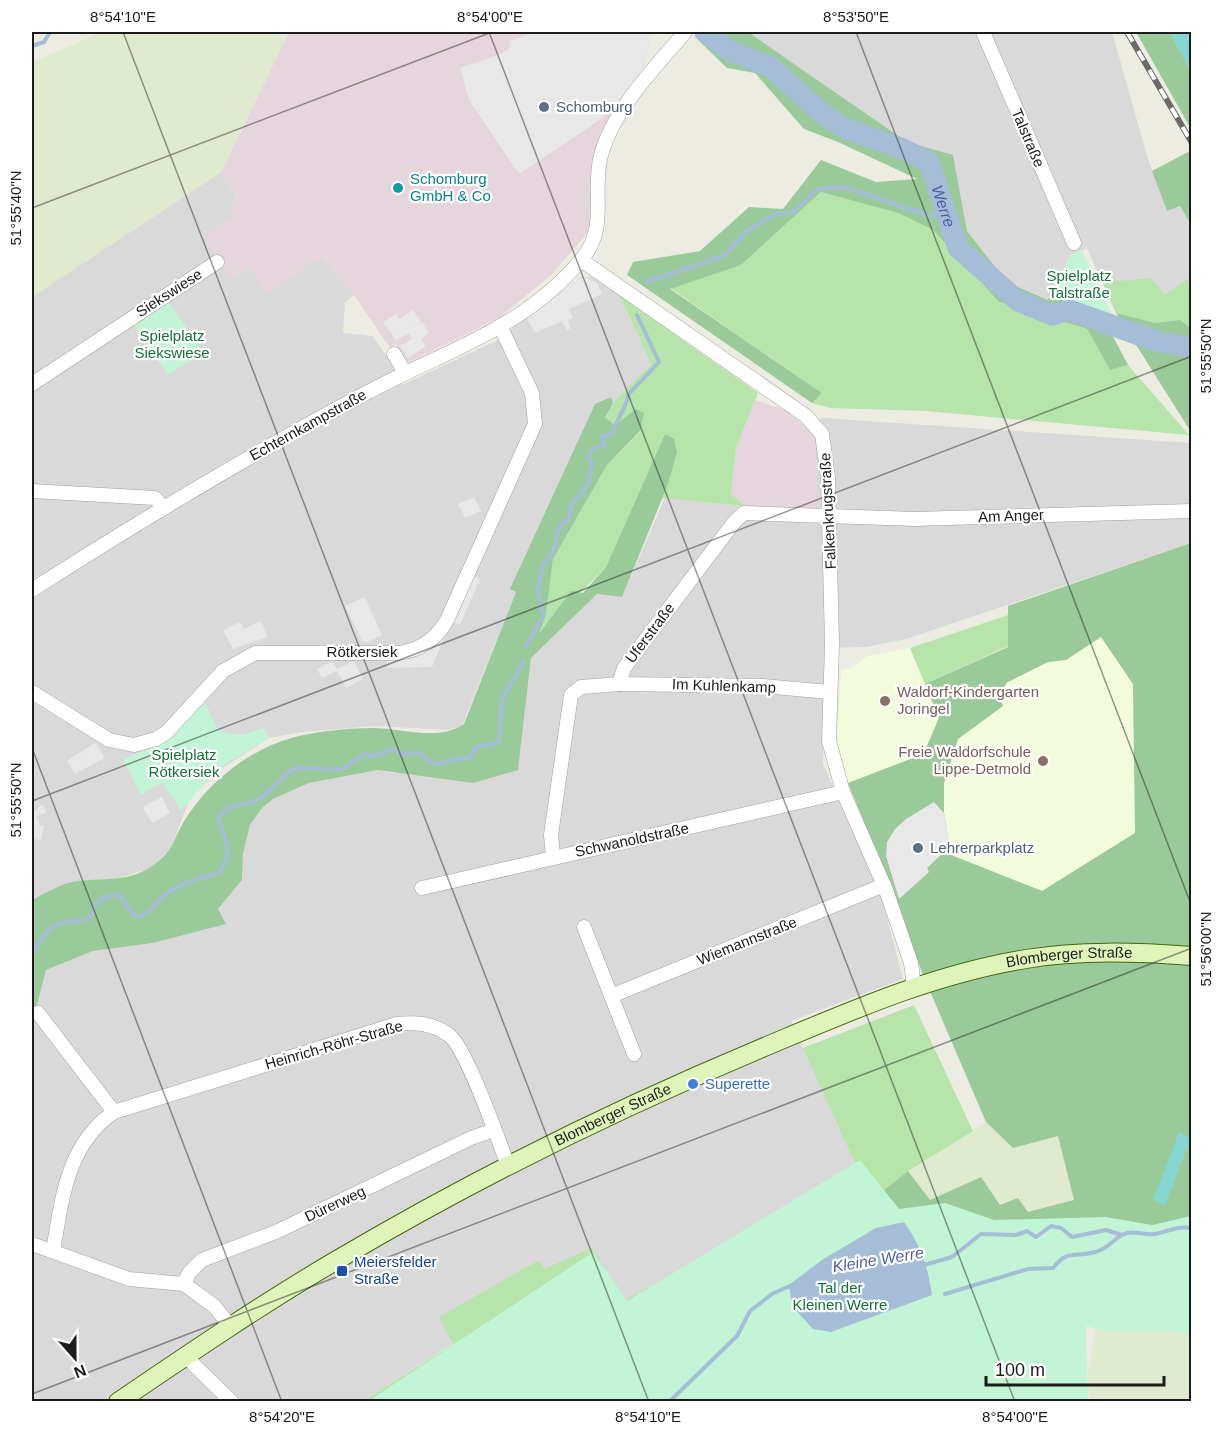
<svg xmlns="http://www.w3.org/2000/svg" width="1223" height="1433" viewBox="0 0 1223 1433" font-family="Helvetica,sans-serif">
  <style>
    .residential { fill: #dad9d9 }
    .industrial { fill: #e5d5dd }
    .education { fill: #f2fcdc }
    .farmland { fill: #e0eace }
    .grass { fill: #b6e4ab }
    .forest { fill: #9ac99a; fill-rule: evenodd }
    .park { fill: #c1f5d5 }
    .pitch { fill: #85d6d0 }
    .parking { fill: #e8e8e8 }
    .water { fill: #a5bdd7 }
    .lines { fill: none; stroke-linecap: round; stroke-linejoin: round }
    .stream { stroke: #a5bdd7; stroke-width: 4 }
    .river { stroke: #a5bdd7; stroke-width: 21 }
    .street-casing { stroke: #a0a0a0; stroke-width: 15 }
    .secondary-casing { stroke: #43690d; stroke-width: 20 }
    .street { stroke: #fff; stroke-width: 14 }
    .secondary { stroke: #dff4b9; stroke-width: 18 }
    .rail-casing { stroke: #6a6a6a; stroke-width: 6 }
    .rail { stroke: #fff; stroke-width: 4; stroke-dasharray: 11; stroke-linecap: butt }
    .ticks { fill: none; stroke: #1c1c1c; stroke-width: 1.5; stroke-opacity: 0.45 }
    .service-dot { fill: #5c6f8a; stroke: #fff; stroke-width: 2 }
    .culture-dot { fill: #0f9aa8; stroke: #fff; stroke-width: 2 }
    .education-dot { fill: #8d6e63; stroke: #fff; stroke-width: 2 }
    .shop-dot { fill: #3f7fe0; stroke: #fff; stroke-width: 2 }
    .transit-dot { fill: #1a4fb4; stroke: #fff; stroke-width: 2 }
    .labels { text-anchor: middle; stroke-width: 4.5; stroke-linejoin: round; paint-order: stroke }
    .service-label { font-size: 15px; fill: #4e5e75; stroke: #fff; text-anchor: start }
    .street-label { font-size: 15px; fill: #1c1c1c; stroke: #fff }
    .culture-label { font-size: 15px; fill: #0d838f; stroke: #fff; text-anchor: start }
    .park-label { font-size: 15px; fill: #137138; stroke: #fff }
    .education-label { font-size: 15px; fill: #785e54; stroke: #fff; text-anchor: start }
    .shop-label { font-size: 15px; fill: #366cbe; stroke: #fff; text-anchor: start }
    .transit-label { font-size: 15px; fill: #164399; stroke: #fff; text-anchor: start }
    .water-label { font-size: 16px; font-style: italic; fill: #5060a4; stroke: #fff }
    .neatline { fill: none; stroke: #1c1c1c; stroke-width: 2 }
    .ticks-label { font-size: 15px; text-anchor: middle; fill: #1c1c1c }
  </style>
  <rect width="100%" height="100%" fill="#edece2"/>
  <g class="residential">
    <path d="M748 32H1112L1148 159 1167 210 1180 206 1191 225V277L1164 296 1152 278 1102 282 1087 248 1070 255 1049 300 1007 282 967 231 953 156 907 142Z"/>
    <path d="M221 172 236 196 232 211 235 216 233 278 249 266 267 292 322 256 354 295 345 302 343 333 372 336 391 362 402 385 494 342 581 277H591L620 296 651 364 613 403 611 397 511 589 516 592 462 726 447 730 375 726 302 732 269 738 221 769 190 798 169 854 149 869 111 880 77 881 32 900V297Z"/>
    <path d="M823 418 1191 443V543L906 639 866 647 825 648 823 764 879 888 903 979 791 1021 859 1170 624 1301 544 1270 539 1260 440 1318 453 1343 367 1399 370 1401 32 1402V1025L46 970 93 951 153 943 225 924 218 909 242 880 243 854 250 825 262 808 273 799 309 783 378 770 394 773 518 770 531 658 597 594 622 597 665 498 745 506 815 440 806 427Z"/>
  </g>
  <g class="industrial">
    <path d="M289 32H645L651 35 644 67 610 113V121L595 151 591 175 592 218 590 229 583 238 551 275 500 317 406 364 396 344 390 348 354 295 322 256 267 293 249 267 232 278 204 237 235 216 232 211 236 196 221 172Z"/>
    <path d="M755 400 785 410 806 427 815 440 819 511 745 506 731 495 736 448Z"/>
  </g>
  <g class="education">
    <path d="M1101 637 1133 684 1135 833 1042 891 951 855 944 813V783L958 739 1003 706 1001 699 1006 683 1048 662 1066 660Z"/>
    <path d="M910 648 939 718 927 746 913 758 848 783 838 755 837 743 841 670 852 668 867 656Z"/>
  </g>
  <g class="farmland">
    <path d="M102 32H289L221 172 32 297V62Z"/>
    <path d="M986 1122 1013 1148 1058 1136 1074 1201 1028 1212 1000 1205 980 1177 930 1200 908 1171Z"/>
    <path d="M1126 1324 1191 1331V1401L1089 1402 1088 1374 1096 1328Z"/>
  </g>
  <g class="grass">
    <path d="M821 192 898 213 933 230 999 302 1087 329 1110 370 1128 365 1189 435 926 411 830 408 812 403 822 393 670 288 741 265Z"/>
    <path d="M1191 277V328L1180 320 1155 323 1116 313 1102 282 1152 278 1164 295Z"/>
    <path d="M620 296 758 393 736 448 731 494 745 506 662 498 668 484 665 434 606 567 537 636 546 614 553 559 607 465 641 431 615 426 605 419 613 403 651 364Z"/>
    <path d="M1008 615V646L925 684 910 648Z"/>
    <path d="M914 1005 973 1131 908 1171 777 1275 370 1402 367 1399 453 1344 439 1317 539 1260 544 1269 592 1248 624 1301 858 1170 803 1048Z"/>
  </g>
  <g class="forest">
    <path d="M700 32H748L907 142 953 155 967 231 1007 282 1048 300 1055 288 1064 293 1062 298 1080 315 1109 329 1128 365 1110 370 1087 329 999 302 933 230 898 213 821 192 741 265 670 289 822 393 812 403 627 275 633 262 700 251 749 207 783 209 821 160 876 182 917 179 838 142 804 129 755 73 727 68 695 37Z"/>
    <path d="M1136 32H1170L1189 68H1191V129Z"/>
    <path d="M1188 152 1192 157 1191 225 1180 206 1167 211 1152 171Z"/>
    <path d="M1116 313 1155 323 1180 320 1191 328V432Z"/>
    <path d="M611 397 613 403 605 418 615 425 636 409 644 413 640 431 607 465 553 559 546 614 539 634 571 591 583 593 606 567 665 434 674 439 677 452 668 484 622 597 597 594 531 658 518 770 473 783 378 770 309 783 273 799 262 808 250 825 243 854 242 880 218 909 226 924 153 943 93 951 46 970 32 1025V900C46 893 62 883 78 881 103 878 130 882 152 866 174 851 171 844 183 823 208 781 252 747 299 736 321 731 349 728 372 728 403 728 436 742 464 724L516 592 510 589 595 404Z"/>
    <path d="M1191 543V1272L1079 1282 777 1275 908 1171 930 1200 981 1177 1000 1205 1018 1198 1028 1212 1074 1200 1058 1136 1013 1148 986 1122 923 975 878 855 848 783 913 758 927 746 939 718 925 684 1008 647V606ZM1101 637 1133 684 1135 833 1042 891 951 855 944 813V783L958 739 1003 706 1001 699 1006 683 1048 662 1066 660Z"/>
  </g>
  <g class="park">
    <path d="M1082 250 1114 320 1062 298 1064 293 1055 288 1070 255Z"/>
    <path d="M168 301 203 352 168 375 133 323Z"/>
    <path d="M204 700 218 730C236 737 246 735 263 728L269 738 220 767 181 810 162 782 141 795 124 762 126 758 163 743 183 726Z"/>
    <path d="M860 1160 899 1209 945 1203 994 1220 1106 1217 1152 1225 1191 1216V1334C1157 1326 1119 1336 1086 1326L1088 1401 367 1402 593 1252 627 1301Z"/>
  </g>
  <g class="pitch">
    <path d="M1170 32H1191V68L1189 69Z"/>
    <path d="M1179 1132 1191 1138 1165 1205 1153 1200Z"/>
  </g>
  <g class="parking">
    <path d="M536 32H645L651 35 644 67 610 113 519 174 469 100 460 68 498 55 510 48 509 41Z"/>
    <path d="M585 277 597 283 602 294 569 309 573 318 568 320 571 328 567 330 562 321 535 333 527 319 575 281Z"/>
    <path d="M413 310 421 321 413 327 422 322 429 333 421 339 426 346 408 358 400 346 412 339 408 333 396 341 383 322 396 314 399 319Z"/>
    <path d="M474 497 481 511 465 518 458 504Z"/>
    <path d="M468 574 480 579 460 625 447 620Z"/>
    <path d="M365 597 382 635 367 642 362 641 345 606Z"/>
    <path d="M261 621 268 637 233 649 223 630 240 622 244 629Z"/>
    <path d="M445 636 432 667 387 668V658L428 649Z"/>
    <path d="M354 661 363 679 346 688 337 671 322 678 317 669 332 662 337 669Z"/>
    <path d="M96 742 104 758 75 774 67 761Z"/>
    <path d="M162 797 170 813 152 823 143 807Z"/>
    <path d="M934 802 944 813 951 855 942 854 927 868 929 872 899 899 886 856 887 842 895 829 906 819Z"/>
    <path d="M42 805 46 812 36 817 41 826 44 825 41 841 32 838V813Z"/>
  </g>
  <path class="water" d="M904 1222C921 1246 928 1267 932 1295L831 1332 813 1329 792 1306 789 1285 822 1260 876 1228Z"/>
  <g class="lines">
    <g class="stream">
      <path d="M60 32H65"/>
      <path d="M32 46 44 42 50 32"/>
      <path d="M647 282 723 256 747 231 775 214 792 213 818 189 845 187 930 216 944 214"/>
      <path d="M526 646 543 616C543 606 537 599 538 588 539 579 543 573 543 564L552 554 560 525 568 520 572 503 580 496 588 483 592 463 588 459C590 449 595 446 605 445L602 437 613 433C616 419 628 406 628 395L659 362 637 315"/>
      <path d="M32 955C38 943 47 927 61 923 77 918 92 928 95 904L105 897 119 895 135 917C150 914 154 905 165 895 179 883 201 878 219 873 234 852 226 841 218 818 232 800 237 809 255 801 270 794 281 777 295 768L342 769 365 754 375 756 395 748 400 754 418 753 431 762 440 764 450 760 469 758 477 747 499 742 502 699 524 661"/>
      <path d="M924 1265 952 1257 981 1234 1016 1235 1027 1231 1036 1237 1051 1226 1061 1228 1072 1237 1106 1230 1122 1235"/>
      <path d="M945 1294 1028 1269 1053 1268C1069 1248 1075 1258 1095 1252 1110 1248 1112 1240 1122 1235 1133 1229 1145 1236 1155 1234 1171 1231 1174 1226 1192 1228"/>
      <path d="M669 1402 737 1336 750 1311 772 1294 792 1285"/>
    </g>
    <path class="river" id="s1" d="M705 32 730 51 771 67 820 112 844 128 903 149 929 162 958 248 1018 301 1052 315 1069 310 1156 341 1192 348"/>
    <defs>
      <g id="street">
        <path d="M983 32 1074 243"/>
        <path d="M581 260 806 416 822 434 828 477 832 644 829 741 843 792 886 890 911 963 914 987"/>
        <path d="M394 354 405 373"/>
        <path d="M32 384 217 262"/>
        <path d="M32 491 155 498 164 508"/>
        <path d="M32 590C141 520 253 453 368 392 444 351 524 329 582 259 609 226 591 193 601 155 614 108 655 68 685 32"/>
        <path d="M619 684 763 686 829 692"/>
        <path d="M32 692 109 740 134 745 156 739 167 732 223 671 255 653H398C420 651 437 638 447 620L535 424 532 393 501 328"/>
        <path d="M553 856 551 835 571 695 581 687 619 684 624 668 735 521 744 513 915 519 1192 511"/>
        <path d="M422 888 843 792"/>
        <path d="M584 927 634 1054"/>
        <path d="M611 996 884 885"/>
        <path d="M38 1013 114 1112"/>
        <path d="M32 1244 129 1279 184 1284 214 1306 231 1327"/>
        <path d="M53 1251C62 1199 67 1144 114 1112L397 1024C416 1022 432 1023 449 1035 467 1049 498 1140 508 1165"/>
        <path d="M184 1284 189 1273 202 1260 276 1232 471 1138 494 1130"/>
        <path d="M193 1364 232 1402"/>
      </g>
      <g id="secondary">
        <path id="s2" d="M118 1402C190 1353 262 1304 337 1260 474 1179 616 1109 762 1048 848 1012 933 974 1026 959 1080 950 1137 952 1192 956"/>
      </g>
    </defs>
    <use href="#street" class="street-casing"/>
    <use href="#secondary" class="secondary-casing"/>
    <use href="#street" class="street"/>
    <use href="#secondary" class="secondary"/>
    <defs>
      <path id="rail" d="M1127 32 1192 143"/>
    </defs>
    <use href="#rail" class="rail-casing"/>
    <use href="#rail" class="rail"/>
  </g>
  <path class="ticks" d="M123 32 649 1402M489 32 1015 1402M856 32 1192 907M32 208 492 32M32 748 282 1402M32 801 1192 356M32 1394 1192 948"/>
  <g class="service-dot">
    <circle cx="544" cy="107" r="6"/>
    <circle cx="918" cy="848" r="6"/>
  </g>
  <circle class="culture-dot" cx="398" cy="188" r="6"/>
  <g class="education-dot">
    <circle cx="885" cy="701" r="6"/>
    <circle cx="1043" cy="761" r="6"/>
  </g>
  <circle class="shop-dot" cx="693" cy="1084" r="6"/>
  <rect class="transit-dot" x="336" y="1265" width="12" height="12" rx="3"/>
  <g class="labels">
    <g class="service-label">
      <text x="556" y="112">Schomburg</text>
      <text x="930" y="853">Lehrerparkplatz</text>
    </g>
    <g class="street-label">
      <text transform="translate(1028 138) rotate(67)" y="5">Talstraße</text>
      <text transform="translate(169 293) rotate(-33)" y="5">Siekswiese</text>
      <text transform="translate(308 425) rotate(-29)" y="5">Echternkampstraße</text>
      <text transform="translate(828 511) rotate(-93)" y="5">Falkenkrugstraße</text>
      <text transform="translate(1011 516) rotate(-2)" y="5">Am Anger</text>
      <text transform="translate(650 633) rotate(-53)" y="5">Uferstraße</text>
      <text x="362" y="657">Rötkersiek</text>
      <text transform="translate(724 686) rotate(2)" y="5">Im Kuhlenkamp</text>
      <text transform="translate(632 840) rotate(-12)" y="5">Schwanoldstraße</text>
      <text transform="translate(747 941) rotate(-22)" y="5">Wiemannstraße</text>
      <text dy="5" stroke="none"><textPath href="#s2" startOffset="1059">Blomberger Straße</textPath></text>
      <text transform="translate(334 1045) rotate(-16)" y="5">Heinrich-Röhr-Straße</text>
      <text dy="5" stroke="none"><textPath href="#s2" startOffset="573">Blomberger Straße</textPath></text>
      <text transform="translate(335 1204) rotate(-25)" y="5">Dürerweg</text>
    </g>
    <g class="culture-label">
      <text x="410" y="184">Schomburg<tspan x="410" dy="17">GmbH &amp; Co</tspan></text>
    </g>
    <g class="park-label">
      <text x="1079" y="281">Spielplatz<tspan x="1079" dy="17">Talstraße</tspan></text>
      <text x="172" y="341">Spielplatz<tspan x="172" dy="17">Siekswiese</tspan></text>
      <text x="184" y="760">Spielplatz<tspan x="184" dy="17">Rötkersiek</tspan></text>
      <text x="840" y="1293">Tal der<tspan x="840" dy="17">Kleinen Werre</tspan></text>
    </g>
    <g class="education-label">
      <text x="897" y="697">Waldorf-Kindergarten<tspan x="897" dy="17">Joringel</tspan></text>
      <text x="1031" y="757" text-anchor="end">Freie Waldorfschule<tspan x="1031" dy="17">Lippe-Detmold</tspan></text>
    </g>
    <g class="shop-label">
      <text x="705" y="1089">Superette</text>
    </g>
    <g class="transit-label">
      <text x="354" y="1267">Meiersfelder<tspan x="354" dy="17">Straße</tspan></text>
    </g>
    <g class="water-label">
      <text dy="6" stroke="none"><textPath href="#s1" startOffset="309">Werre</textPath></text>
      <text transform="translate(878 1259) rotate(-9)" y="6">Kleine Werre</text>
    </g>
  </g>
  <rect width="1223" height="1433" fill="none" stroke="#ffffff" stroke-width="66"/>
  <g transform="translate(75 1358) rotate(159)" stroke="#ffffff" stroke-width="4.5" paint-order="stroke">
  <path d="M0-4.5L10 22L0 15L-10 22Z" fill="#1c1c1c"/>
  <text y="-9" font-size="16" font-weight="bold" text-anchor="middle" fill="#1c1c1c">N</text>
  </g>
  <path d="M986 1376v9h178v-9" fill="none" stroke="#1c1c1c" stroke-width="3"/>
  <text x="995" y="1376" font-size="18" fill="#1c1c1c" stroke="#ffffff" stroke-width="4.5" paint-order="stroke">100 m</text>
  <rect x="33" y="33" width="1157" height="1367" class="neatline"/>
  <g class="ticks-label">
    <text x="123" y="22">8°54'10"E</text>
    <text x="490" y="22">8°54'00"E</text>
    <text x="856" y="22">8°53'50"E</text>
    <text transform="translate(16 208) rotate(-90)" y="5">51°55'40"N</text>
    <text transform="translate(1206 356) rotate(-90)" y="5">51°55'50"N</text>
    <text transform="translate(16 800) rotate(-90)" y="5">51°55'50"N</text>
    <text transform="translate(1206 949) rotate(-90)" y="5">51°56'00"N</text>
    <text x="282" y="1422">8°54'20"E</text>
    <text x="648" y="1422">8°54'10"E</text>
    <text x="1015" y="1422">8°54'00"E</text>
  </g>
</svg>
